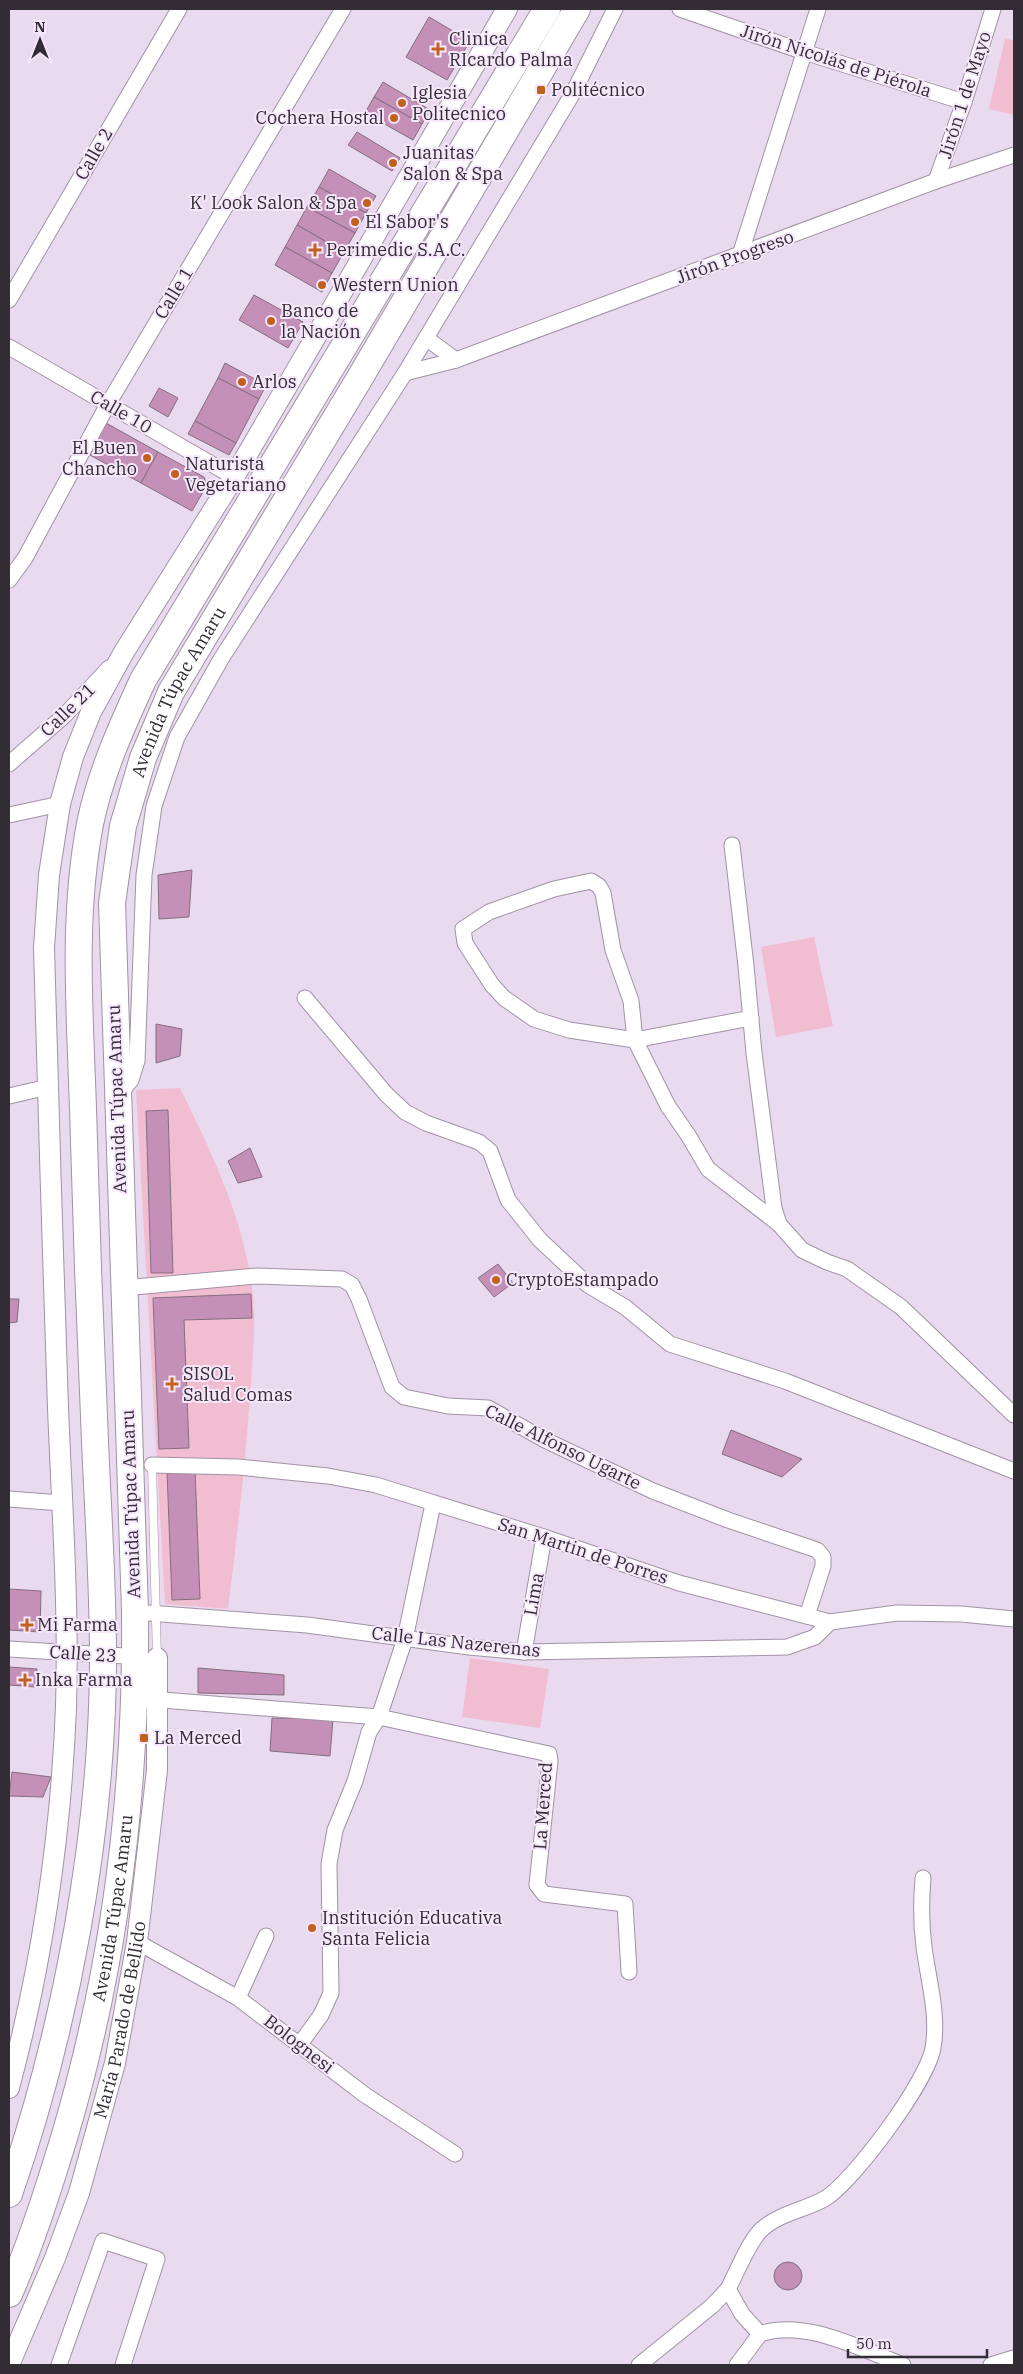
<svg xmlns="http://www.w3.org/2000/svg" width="1023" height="2374" viewBox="0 0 1023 2374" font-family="'IBM Plex Serif',serif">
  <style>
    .green { fill: #f1bed1 }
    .building { fill: #c590b7; stroke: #836e7d }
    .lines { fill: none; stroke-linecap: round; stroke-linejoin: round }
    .lane-casing { stroke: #a192a6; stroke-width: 9 }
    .street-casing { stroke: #a192a6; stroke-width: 17 }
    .secondary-casing { stroke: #a192a6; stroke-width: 22 }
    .highway-casing { stroke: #a192a6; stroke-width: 28 }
    .lane { stroke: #fff; stroke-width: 8 }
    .street { stroke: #fff; stroke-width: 15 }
    .secondary { stroke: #fff; stroke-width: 20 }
    .highway { stroke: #fff; stroke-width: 26 }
    .poi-dot { fill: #c1611d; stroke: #f7e7fc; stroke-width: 2 }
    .labels { text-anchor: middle; stroke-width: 4; stroke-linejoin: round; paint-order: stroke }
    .poi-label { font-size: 18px; fill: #322c34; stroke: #f7e7fc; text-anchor: start }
    .street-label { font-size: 18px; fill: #322c34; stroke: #f7e7fc }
  </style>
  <rect width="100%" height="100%" fill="#eadaef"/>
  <g class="green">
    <path d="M1005 38 1014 41V115L989 109Z"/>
    <path d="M814 937 833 1026 776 1037 761 947Z"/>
    <path d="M180 1088C211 1151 243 1217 252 1287 257 1323 252 1361 250 1397 245 1468 237 1538 228 1609L165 1604 136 1090Z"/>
    <path d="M470 1658 549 1669 540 1728 462 1717Z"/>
  </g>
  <g class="building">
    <path d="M429 17 470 41 447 80 406 57Z"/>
    <path d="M383 82 430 110 422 124 374 97Z"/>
    <path d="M374 97 422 124 413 140 365 113Z"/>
    <path d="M357 132 400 158 392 171 348 145Z"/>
    <path d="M329 169 376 196 366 213 319 187Z"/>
    <path d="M319 187 366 213 355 233 307 207Z"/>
    <path d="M307 207 355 233 344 252 297 225Z"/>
    <path d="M297 225 344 252 332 273 285 247Z"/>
    <path d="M285 247 332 273 322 292 275 265Z"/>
    <path d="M254 295 303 322 288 348 239 320Z"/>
    <path d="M225 363 266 385 259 399 218 378Z"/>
    <path d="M218 378 259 399 236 443 195 421Z"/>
    <path d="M159 388 178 398 168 417 149 406Z"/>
    <path d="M195 421 236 443 229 455 188 434Z"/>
    <path d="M106 423 158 452 141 483 88 454Z"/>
    <path d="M158 452 204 477 207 485 192 511 141 483Z"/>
    <path d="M192 870 189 917 159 919 158 875Z"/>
    <path d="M156 1024 182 1029 180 1056 156 1063Z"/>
    <path d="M168 1110 173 1273H151L146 1111Z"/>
    <path d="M250 1148 262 1177 238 1183 228 1161Z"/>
    <path d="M498 1264 513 1283 494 1297 478 1278Z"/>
    <path d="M251 1294 252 1318 184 1320 189 1448 159 1449 153 1298Z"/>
    <path d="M9 1299H19L17 1322 9 1323Z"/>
    <path d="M731 1430 802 1459 782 1477 722 1454Z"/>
    <path d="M195 1470 200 1599 172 1600 167 1472Z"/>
    <path d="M9 1589 41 1591 40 1632 9 1630Z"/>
    <path d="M9 1667 37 1669 35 1687 9 1685Z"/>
    <path d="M198 1668 284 1675V1695L198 1693Z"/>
    <path d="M272 1718 333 1719 330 1756 270 1751Z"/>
    <path d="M12 1772 51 1777 43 1797 9 1796Z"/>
    <circle cx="788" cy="2276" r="14"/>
  </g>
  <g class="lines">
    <defs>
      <path id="lane" d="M152 1465 157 1658"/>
      <g id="street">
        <path d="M680 9 804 52 964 102"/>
        <path d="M936 181 964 102 993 9"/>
        <path d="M740 255 818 9"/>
        <path d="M9 300 179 9"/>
        <path d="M426 338 456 360"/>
        <path d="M9 347 234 477"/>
        <path d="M405 373 456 360 936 181 1014 155"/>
        <path d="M9 580 25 558 108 404 343 9"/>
        <path d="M9 764 65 715 109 668"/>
        <path d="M9 815 60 804"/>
        <path d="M732 845 746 966 754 1053 774 1208 779 1224"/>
        <path d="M305 998 386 1094 405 1112 426 1123 479 1142 490 1151 508 1200 540 1240 588 1285 625 1307 670 1344 785 1381 1014 1471"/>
        <path d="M751 1018 635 1040 569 1030 534 1019 504 998 492 985 465 943 463 929 489 912 554 889 591 881 599 886 603 893 613 950 631 1001 635 1040 668 1106 688 1135 708 1169 779 1224 802 1250 827 1262 847 1269 901 1307 1014 1415"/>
        <path d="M9 1096 48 1087"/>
        <path d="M118 1096 131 1080 137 1061 144 875 154 806 177 737 221 659 405 373 573 93 615 9"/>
        <path d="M123 1288 257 1276 342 1279 352 1285 359 1299 392 1387 404 1397 448 1406 488 1408 545 1440 653 1491 728 1520 817 1550 823 1557V1566L807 1616"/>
        <path d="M152 1465 238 1467 328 1476 376 1485 544 1537 679 1583 830 1622 897 1613 961 1614 1014 1619"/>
        <path d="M9 1499 61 1503"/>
        <path d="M135 1612 307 1625 469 1647 524 1652 787 1647 815 1637 830 1622"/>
        <path d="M9 1649 142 1657"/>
        <path d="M524 1652 544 1537"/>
        <path d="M149 1699 379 1717 549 1754 550 1761 537 1885 544 1894 625 1904 629 1972"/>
        <path d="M137 1942 238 1998 365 2095 455 2154"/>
        <path d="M238 1998 266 1936"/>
        <path d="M300 2044 321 2015 331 1993 329 1864 335 1830 355 1781 369 1732 379 1717 405 1639 433 1504"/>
        <path d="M728 2289 742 2314 760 2334"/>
        <path d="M59 2365 103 2241 157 2259 123 2365"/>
        <path d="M639 2365 712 2306 728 2289C737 2272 748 2243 761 2230 779 2213 806 2210 826 2198 855 2179 927 2082 933 2048 939 2015 928 1979 924 1947 921 1924 921 1901 923 1878"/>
        <path d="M737 2365 760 2334C804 2318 863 2350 903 2365"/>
        <path d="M991 2365 1014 2358"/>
      </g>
      <g id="secondary">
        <path d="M9 2088C42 1964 61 1835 66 1707 69 1608 62 1508 58 1408 53 1255 48 1101 44 948L49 875 60 804 73 757 91 712 124 652 234 477 507 9"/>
        <path id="s1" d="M9 2365 55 2258 79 2193 115 2063 137 1942 157 1770V1658"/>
      </g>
      <g id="highway">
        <path d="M9 2194C66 2030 103 1831 103 1657 103 1585 98 1513 95 1441 90 1330 86 1220 83 1109 80 1014 72 918 90 824 100 774 122 726 143 680L547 9"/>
        <path id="s2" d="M9 2294C31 2244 48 2190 64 2138 115 1967 137 1791 135 1612L112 903 123 826 143 758 171 692 358 381 577 9"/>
      </g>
    </defs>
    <use href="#lane" class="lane-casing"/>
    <use href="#street" class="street-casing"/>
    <use href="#secondary" class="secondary-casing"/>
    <use href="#highway" class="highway-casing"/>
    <use href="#lane" class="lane"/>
    <use href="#street" class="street"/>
    <use href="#secondary" class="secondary"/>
    <use href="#highway" class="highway"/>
  </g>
  <g class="poi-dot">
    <path d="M435.5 41.5h5v5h5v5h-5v5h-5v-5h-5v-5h5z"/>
    <rect x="536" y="85" width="10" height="10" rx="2.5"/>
    <circle cx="402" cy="103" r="5"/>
    <circle cx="394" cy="118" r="5"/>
    <circle cx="393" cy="163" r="5"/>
    <circle cx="367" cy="203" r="5"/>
    <circle cx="355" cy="222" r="5"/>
    <path d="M312.5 242.5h5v5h5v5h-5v5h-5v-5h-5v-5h5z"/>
    <circle cx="322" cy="285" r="5"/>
    <circle cx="271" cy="321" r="5"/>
    <circle cx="242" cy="382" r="5"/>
    <circle cx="147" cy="458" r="5"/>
    <circle cx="175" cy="474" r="5"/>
    <circle cx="496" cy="1280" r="5"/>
    <path d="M169.5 1376.5h5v5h5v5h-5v5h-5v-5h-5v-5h5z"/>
    <path d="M24.5 1617.5h5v5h5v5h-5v5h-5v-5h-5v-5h5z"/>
    <path d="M22.5 1672.5h5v5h5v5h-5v5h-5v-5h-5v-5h5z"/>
    <rect x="139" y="1733" width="10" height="10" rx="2.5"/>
    <circle cx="312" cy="1928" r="5"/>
  </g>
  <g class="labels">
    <g class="poi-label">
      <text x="449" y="45">Clinica<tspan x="449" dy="21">RIcardo Palma</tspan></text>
      <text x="551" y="96">Politécnico</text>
      <text x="412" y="99">Iglesia<tspan x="412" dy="21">Politecnico</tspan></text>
      <text x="384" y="124" text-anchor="end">Cochera Hostal</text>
      <text x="403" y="159">Juanitas<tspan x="403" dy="21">Salon &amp; Spa</tspan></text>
      <text x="357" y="209" text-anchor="end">K' Look Salon &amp; Spa</text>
      <text x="365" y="228">El Sabor's</text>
      <text x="326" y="256">Perimedic S.A.C.</text>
      <text x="332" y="291">Western Union</text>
      <text x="281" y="317">Banco de<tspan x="281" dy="21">la Nación</tspan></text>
      <text x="252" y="388">Arlos</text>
      <text x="137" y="454" text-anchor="end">El Buen<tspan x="137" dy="21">Chancho</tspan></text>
      <text x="185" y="470">Naturista<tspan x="185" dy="21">Vegetariano</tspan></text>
      <text x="506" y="1286">CryptoEstampado</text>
      <text x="183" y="1380">SISOL<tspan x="183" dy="21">Salud Comas</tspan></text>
      <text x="37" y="1631">Mi Farma</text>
      <text x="35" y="1686">Inka Farma</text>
      <text x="154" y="1744">La Merced</text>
      <text x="322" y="1924">Institución Educativa<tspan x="322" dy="21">Santa Felicia</tspan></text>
    </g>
    <g class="street-label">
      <text transform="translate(836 61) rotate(18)" y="6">Jirón Nicolás de Piérola</text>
      <text transform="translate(965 95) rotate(-72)" y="6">Jirón 1 de Mayo</text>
      <text transform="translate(94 154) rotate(-60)" y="6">Calle 2</text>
      <text transform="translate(735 257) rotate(-20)" y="6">Jirón Progreso</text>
      <text transform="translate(174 293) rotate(-59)" y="6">Calle 1</text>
      <text transform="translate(121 412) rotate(30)" y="6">Calle 10</text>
      <text dy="6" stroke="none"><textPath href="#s2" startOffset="1631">Avenida Túpac Amaru</textPath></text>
      <text transform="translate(68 710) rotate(-44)" y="6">Calle 21</text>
      <text transform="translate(117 1099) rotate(-92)" y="6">Avenida Túpac Amaru</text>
      <text transform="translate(563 1447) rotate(26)" y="6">Calle Alfonso Ugarte</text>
      <text transform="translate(131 1504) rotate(-92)" y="6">Avenida Túpac Amaru</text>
      <text transform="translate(583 1551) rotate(18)" y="6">San Martin de Porres</text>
      <text transform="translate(534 1594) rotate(-80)" y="6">Lima</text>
      <text transform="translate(456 1642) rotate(6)" y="6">Calle Las Nazerenas</text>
      <text transform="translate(83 1654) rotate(4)" y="6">Calle 23</text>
      <text transform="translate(543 1806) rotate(-86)" y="6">La Merced</text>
      <text dy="6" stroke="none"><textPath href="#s2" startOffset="401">Avenida Túpac Amaru</textPath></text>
      <text dy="6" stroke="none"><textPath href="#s1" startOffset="364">María Parado de Bellido</textPath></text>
      <text transform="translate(299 2044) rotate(38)" y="6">Bolognesi</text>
    </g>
  </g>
  <rect width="1023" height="2374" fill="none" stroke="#322c34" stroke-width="20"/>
  <g transform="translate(40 40)" stroke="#f7e7fc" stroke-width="4" paint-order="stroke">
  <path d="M0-4L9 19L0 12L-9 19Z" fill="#322c34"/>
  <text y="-8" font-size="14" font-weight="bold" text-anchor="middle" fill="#322c34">N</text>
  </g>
  <path d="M848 2349v8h139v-8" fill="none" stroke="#322c34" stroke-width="2.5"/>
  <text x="856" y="2349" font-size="15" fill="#322c34" stroke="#f7e7fc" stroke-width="4" paint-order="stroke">50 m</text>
</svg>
